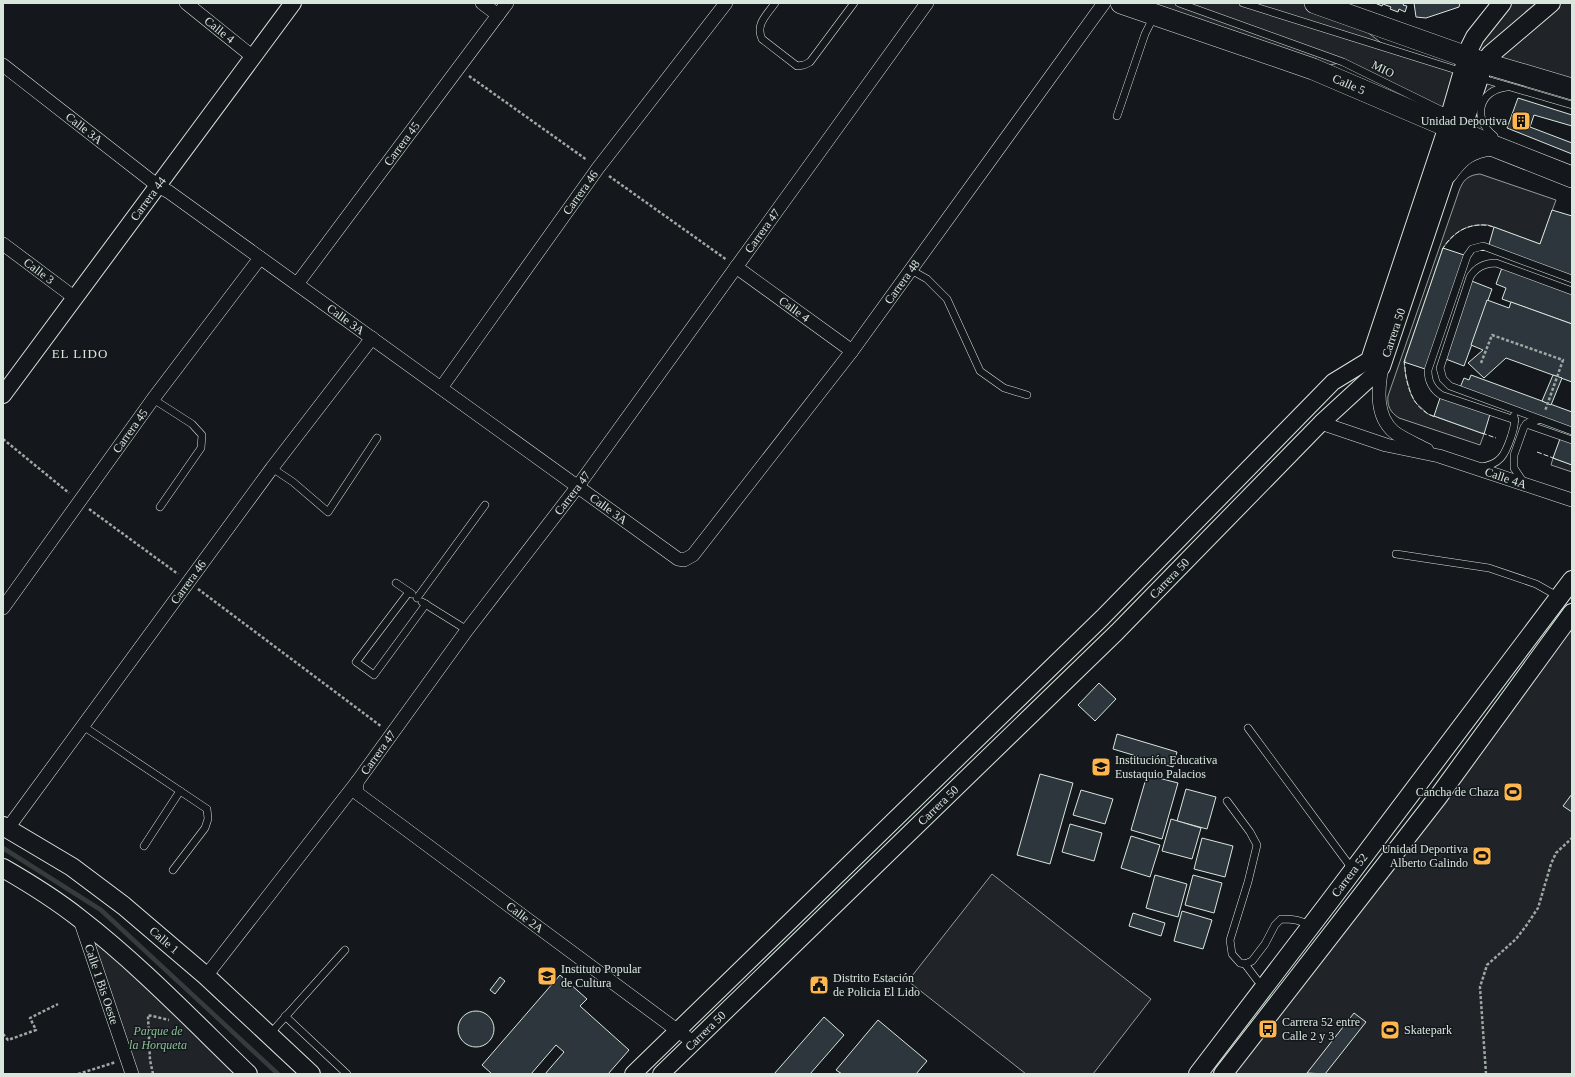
<svg xmlns="http://www.w3.org/2000/svg" width="1575" height="1077" viewBox="0 0 1575 1077" font-family="Georgia,serif">
  <style>
    .green { fill: #202428; stroke: #939e99 }
    .lines { fill: none; stroke-linecap: round; stroke-linejoin: round }
    .stream { stroke: #363b3e; stroke-width: 4.5 }
    .building { fill: #2c363c; stroke: #d8e6dc }
    .service-casing { stroke: #d8e6dc; stroke-width: 8 }
    .minor-casing { stroke: #d8e6dc; stroke-width: 14 }
    .tertiary-casing { stroke: #d8e6dc; stroke-width: 18 }
    .secondary-casing { stroke: #d8e6dc; stroke-width: 20 }
    .primary-casing { stroke: #d8e6dc; stroke-width: 22 }
    .path { stroke: #9da8a2; stroke-width: 2.5; stroke-dasharray: 3 2; stroke-linecap: butt }
    .service { stroke: #14181c; stroke-width: 7 }
    .minor { stroke: #14181c; stroke-width: 13 }
    .tertiary { stroke: #14181c; stroke-width: 16 }
    .secondary { stroke: #14181c; stroke-width: 18 }
    .primary { stroke: #14181c; stroke-width: 21 }
    .fence { stroke: #d8e6dc; stroke-width: 1; stroke-dasharray: 5 2; stroke-linecap: butt }
    .labels { text-anchor: middle; stroke-width: 3; stroke-linejoin: round; paint-order: stroke }
    .street-label { font-size: 12px; fill: #d8e6dc; stroke: #14181c }
    .poi-label { font-size: 12px; fill: #d8e6dc; stroke: #14181c; text-anchor: start }
    .park-label { font-size: 12px; font-style: italic; fill: #8ac095; stroke: #14181c }
    .neighbourhood-label { font-size: 13px; letter-spacing: 1px; fill: #d8e6dc; stroke: #14181c }
  </style>
  <rect width="100%" height="100%" fill="#14181c"/>
  <g class="green">
    <path d="M1121 3H1315L1343 13 1389 49 1462 72 1451 114 1343 62 1313 69Z"/>
    <path d="M1502 3H1572V89L1470 47Z"/>
    <path d="M1479 77 1509 87 1488 94 1480 113 1494 136 1464 122Z"/>
    <path d="M1480 174 1556 200 1540 244 1488 225C1466 224 1456 231 1443 248L1404 362 1406 377 1411 394 1415 402 1428 414 1484 434 1480 445 1399 418C1390 412 1387 406 1388 396L1459 191C1463 180 1468 175 1480 174Z"/>
    <path d="M1553 458 1572 465V472L1551 465Z"/>
    <path d="M1572 613V1074H1223Z"/>
    <path d="M992 874 1151 999 1093 1074H1026L908 981Z"/>
    <path d="M79 917 248 1074H132Z"/>
  </g>
  <g class="lines">
    <path class="stream" d="M3 848 101 910 278 1074"/>
  </g>
  <g class="building">
    <path d="M1375 3H1404L1403 5 1407 6 1405 12 1399 9 1398 12 1390 9 1391 7 1383 4 1382 6Z"/>
    <path d="M1414 3H1460L1459 7 1426 18 1416 17Z"/>
    <path d="M1518 98 1572 115V126L1534 115 1530 127 1572 143V154L1507 128Z"/>
    <path d="M1552 210 1572 216V279L1488 248 1494 227 1540 244Z"/>
    <path d="M1443 248 1467 256 1428 370 1404 362Z"/>
    <path d="M1503 265 1572 291V324L1502 299 1506 288 1496 284Z"/>
    <path d="M1469 280 1492 289 1464 366 1443 358Z"/>
    <path d="M1487 300 1509 308 1511 302 1572 324V382L1506 358 1484 378 1468 363 1483 350 1471 345Z"/>
    <path d="M1471 375 1572 412V431L1459 390 1464 378 1469 380Z"/>
    <path d="M1553 375 1562 378 1551 405 1542 401Z"/>
    <path d="M1441 395 1491 411 1484 434 1434 416Z"/>
    <path d="M1561 436 1572 440V465L1553 458Z"/>
    <path d="M1099 683 1116 699 1095 721 1078 705Z"/>
    <path d="M1117 734 1177 752 1173 767 1113 749Z"/>
    <path d="M1040 774 1073 783 1050 864 1017 855Z"/>
    <path d="M1147 775 1178 783 1162 839 1131 830Z"/>
    <path d="M1186 789 1216 797 1207 829 1177 821Z"/>
    <path d="M1081 790 1113 799 1105 824 1073 815Z"/>
    <path d="M1572 794V812L1563 806Z"/>
    <path d="M1171 819 1201 828 1192 859 1162 851Z"/>
    <path d="M1070 824 1102 833 1094 861 1062 852Z"/>
    <path d="M1131 836 1160 845 1150 877 1121 868Z"/>
    <path d="M1202 838 1233 846 1225 877 1194 869Z"/>
    <path d="M1155 875 1187 884 1178 917 1146 908Z"/>
    <path d="M1193 875 1222 883 1214 913 1185 905Z"/>
    <path d="M1182 911 1212 920 1203 949 1174 941Z"/>
    <path d="M1133 913 1165 923 1161 936 1129 926Z"/>
    <path d="M560 975 587 999 580 1006 629 1050 608 1074H545L564 1052 556 1045 531 1074H492L482 1065Z"/>
    <path d="M500 977 505 981 495 994 490 990Z"/>
    <circle cx="476" cy="1029" r="18"/>
    <path d="M1354 1013 1366 1022 1325 1074 1307 1073Z"/>
    <path d="M824 1017 844 1035 810 1074H774Z"/>
    <path d="M878 1020 927 1061 916 1074H842L836 1070Z"/>
  </g>
  <g class="lines">
    <defs>
      <g id="service">
        <path d="M775 3C767 15 755 24 762 39L797 66 804 65 810 62 854 3"/>
        <path d="M1179 3 1343 62 1451 115"/>
        <path d="M1243 3 1463 72"/>
        <path d="M1480 78 1572 105"/>
        <path d="M1117 116 1145 34 1154 16"/>
        <path d="M1494 136C1472 119 1478 90 1507 87"/>
        <path d="M911 270 927 279 947 299 980 371 1004 388 1027 395"/>
        <path d="M1572 291 1496 263C1485 263 1476 267 1470 277L1440 368 1443 379 1450 386 1572 431"/>
        <path d="M153 399 192 424 202 435 201 448 160 507"/>
        <path d="M1515 420 1441 395C1432 389 1428 382 1428 370L1467 256 1472 249 1483 246 1572 279"/>
        <path d="M1526 424 1572 440"/>
        <path d="M1480 467C1500 465 1505 455 1511 437 1513 430 1516 424 1514 416"/>
        <path d="M272 468 293 482 328 512 377 438"/>
        <path d="M1524 483 1514 468V455L1524 427 1529 422 1538 420"/>
        <path d="M1396 554 1489 568 1536 584 1559 597"/>
        <path d="M396 583 412 594"/>
        <path d="M409 592 356 662 374 675 426 604"/>
        <path d="M417 598 485 505"/>
        <path d="M422 602 467 630"/>
        <path d="M83 726 207 809 208 819 205 828 173 870"/>
        <path d="M1248 728 1353 870"/>
        <path d="M1227 801 1250 832 1257 845 1248 882 1230 940 1232 954 1240 963 1245 964 1252 961 1265 944 1275 925 1281 919C1293 919 1301 920 1311 926"/>
        <path d="M144 846 180 791"/>
        <path d="M1245 964 1257 980 1265 986"/>
        <path d="M285 1016 347 1074"/>
        <path d="M269 1035 345 950"/>
      </g>
      <g id="minor">
        <path id="s1" d="M186 3 253 57"/>
        <path d="M482 3 498 15"/>
        <path id="s2" d="M3 65 158 186 169 192 678 559 684 560 693 555 852 351 1104 3"/>
        <path id="s3" d="M3 244 75 298"/>
        <path id="s4" d="M736 267 852 351"/>
        <path id="s5" d="M297 284 507 3"/>
        <path d="M1382 367C1378 388 1375 416 1394 432 1403 439 1416 444 1427 450"/>
        <path id="s6" d="M441 388 598 168 726 3"/>
        <path id="s7" d="M1321 423 1386 445 1439 456 1572 500"/>
        <path id="s8" d="M3 608 153 399 260 258"/>
        <path id="s9" d="M357 782V793L693 1042"/>
        <path id="s10" d="M8 828 272 468 372 338"/>
        <path id="s11" d="M79 917 132 1074"/>
        <path id="s12" d="M206 976 357 782 467 630 578 486 927 3"/>
      </g>
      <g id="tertiary">
        <path id="s13" d="M3 395 293 3"/>
        <path d="M633 1074 1102 618 1333 382 1369 360 1447 126"/>
        <path id="s14" d="M661 1074 1117 632 1321 423 1382 367 1461 132"/>
      </g>
      <g id="secondary">
        <path d="M1447 126 1470 47 1475 37 1502 3"/>
        <path d="M1461 132 1484 63 1491 54 1551 3"/>
        <path id="s15" d="M3 826 72 867 124 906 206 976 311 1074"/>
        <path d="M3 868C29 883 55 899 79 918 140 965 193 1021 248 1074"/>
        <path id="s16" d="M1198 1074 1330 901 1572 580"/>
        <path d="M1223 1074 1438 797 1572 613"/>
      </g>
      <g id="primary">
        <path id="s17" d="M1121 3 1313 69 1491 145 1572 177"/>
        <path d="M1315 3 1484 63 1572 89"/>
        <path d="M1447 173C1460 155 1469 148 1491 145"/>
      </g>
    </defs>
    <use href="#service" class="service-casing"/>
    <use href="#minor" class="minor-casing"/>
    <use href="#tertiary" class="tertiary-casing"/>
    <use href="#secondary" class="secondary-casing"/>
    <use href="#primary" class="primary-casing"/>
    <g class="path">
      <path d="M469 76 587 160"/>
      <path d="M609 176 727 260"/>
      <path d="M1481 363 1492 335 1563 360 1545 411"/>
      <path d="M3 439 69 493"/>
      <path d="M89 509 178 574"/>
      <path d="M198 589 382 727"/>
      <path d="M3 1034 8 1040 36 1030 30 1018 58 1004"/>
      <path d="M78 1074 116 1062"/>
      <path d="M153 1074 150 1060 148 1015 169 1020"/>
      <path d="M1486 1074 1480 987 1487 965 1516 939 1526 926 1538 908 1551 864 1556 853 1572 838"/>
    </g>
    <use href="#service" class="service"/>
    <use href="#minor" class="minor"/>
    <use href="#tertiary" class="tertiary"/>
    <use href="#secondary" class="secondary"/>
    <use href="#primary" class="primary"/>
    <g class="fence">
      <path d="M1442 250C1452 231 1473 220 1494 227"/>
      <path d="M1405 360C1404 363 1405 365 1405 369 1407 389 1414 410 1435 417"/>
      <path d="M1482 433 1496 438"/>
      <path d="M1537 452 1556 459"/>
    </g>
  </g>
  <defs>
    <symbol id="building-square" viewBox="-11 -11 22 22"><rect x="-9" y="-9" width="18" height="18" rx="4" fill="#ffb74d" stroke="#14181c"/><path d="M-4-6H4V6H1V3H-1V6H-4ZM-2.5-4.3h1.7v1.8h-1.7ZM.8-4.3h1.7v1.8H.8ZM-2.5-1h1.7V.8h-1.7ZM.8-1h1.7V.8H.8Z" fill="#111"/></symbol>
    <symbol id="school-square" viewBox="-11 -11 22 22"><rect x="-9" y="-9" width="18" height="18" rx="4" fill="#ffb74d" stroke="#14181c"/><path d="M0-5L7-2L0 1L-7-2ZM-4 1L0 2.5L4 1V4Q0 6-4 4Z" fill="#111"/></symbol>
    <symbol id="stadium-square" viewBox="-11 -11 22 22"><rect x="-9" y="-9" width="18" height="18" rx="4" fill="#ffb74d" stroke="#14181c"/><path d="M0-5a6.5 5 0 1 0 0 10a6.5 5 0 1 0 0-10ZM-3.5-1.8h7v3.6h-7Z" fill="#111"/></symbol>
    <symbol id="university-square" viewBox="-11 -11 22 22"><rect x="-9" y="-9" width="18" height="18" rx="4" fill="#ffb74d" stroke="#14181c"/><path d="M0-5L7-2L0 1L-7-2ZM-4 1L0 2.5L4 1V4Q0 6-4 4Z" fill="#111"/></symbol>
    <symbol id="civic-square" viewBox="-11 -11 22 22"><rect x="-9" y="-9" width="18" height="18" rx="4" fill="#ffb74d" stroke="#14181c"/><path d="M-.6-6.5H3V-4.5H.6V-3L4-1V1h2V6H-6V1h2V-1L-.6-3ZM-1.2 2.5V6h2.4V2.5Z" fill="#111"/></symbol>
    <symbol id="bus-square" viewBox="-11 -11 22 22"><rect x="-9" y="-9" width="18" height="18" rx="4" fill="#ffb74d" stroke="#14181c"/><path d="M-5-6H5V4H4V6H2V4H-2V6H-4V4H-5ZM-3.5-4V0h7V-4ZM-3.5 1.2v1.5H-2V1.2ZM2 1.2v1.5H3.5V1.2Z" fill="#111"/></symbol>
  </defs>
  <g fill-rule="evenodd">
    <use href="#building-square" x="1510" y="110" width="22" height="22"/>
    <use href="#school-square" x="1090" y="756" width="22" height="22"/>
    <use href="#stadium-square" x="1502" y="781" width="22" height="22"/>
    <use href="#stadium-square" x="1471" y="845" width="22" height="22"/>
    <use href="#university-square" x="536" y="965" width="22" height="22"/>
    <use href="#civic-square" x="808" y="974" width="22" height="22"/>
    <use href="#bus-square" x="1257" y="1018" width="22" height="22"/>
    <use href="#stadium-square" x="1379" y="1019" width="22" height="22"/>
  </g>
  <g class="labels">
    <g class="street-label">
      <text dy="4" stroke="none"><textPath href="#s1" startOffset="43">Calle 4</textPath></text>
      <text transform="translate(1383 69) rotate(26)" y="4">MIO</text>
      <text dy="4" stroke="none"><textPath href="#s17" startOffset="242">Calle 5</textPath></text>
      <text dy="4" stroke="none"><textPath href="#s2" startOffset="103">Calle 3A</textPath></text>
      <text dy="4" stroke="none"><textPath href="#s5" startOffset="175">Carrera 45</textPath></text>
      <text dy="4" stroke="none"><textPath href="#s6" startOffset="240">Carrera 46</textPath></text>
      <text dy="4" stroke="none"><textPath href="#s13" startOffset="244">Carrera 44</textPath></text>
      <text dy="4" stroke="none"><textPath href="#s12" startOffset="930">Carrera 47</textPath></text>
      <text dy="4" stroke="none"><textPath href="#s3" startOffset="45">Calle 3</textPath></text>
      <text dy="4" stroke="none"><textPath href="#s2" startOffset="1197">Carrera 48</textPath></text>
      <text dy="4" stroke="none"><textPath href="#s4" startOffset="72">Calle 4</textPath></text>
      <text dy="4" stroke="none"><textPath href="#s2" startOffset="427">Calle 3A</textPath></text>
      <text dy="4" stroke="none"><textPath href="#s14" startOffset="1046">Carrera 50</textPath></text>
      <text dy="4" stroke="none"><textPath href="#s8" startOffset="218">Carrera 45</textPath></text>
      <text dy="4" stroke="none"><textPath href="#s7" startOffset="193">Calle 4A</textPath></text>
      <text dy="4" stroke="none"><textPath href="#s12" startOffset="606">Carrera 47</textPath></text>
      <text dy="4" stroke="none"><textPath href="#s2" startOffset="751">Calle 3A</textPath></text>
      <text dy="4" stroke="none"><textPath href="#s14" startOffset="710">Carrera 50</textPath></text>
      <text dy="4" stroke="none"><textPath href="#s10" startOffset="305">Carrera 46</textPath></text>
      <text dy="4" stroke="none"><textPath href="#s12" startOffset="282">Carrera 47</textPath></text>
      <text dy="4" stroke="none"><textPath href="#s14" startOffset="386">Carrera 50</textPath></text>
      <text dy="4" stroke="none"><textPath href="#s16" startOffset="250">Carrera 52</textPath></text>
      <text dy="4" stroke="none"><textPath href="#s9" startOffset="220">Calle 2A</textPath></text>
      <text dy="4" stroke="none"><textPath href="#s15" startOffset="198">Calle 1</textPath></text>
      <text dy="4" stroke="none"><textPath href="#s11" startOffset="71">Calle 1 Bis Oeste</textPath></text>
      <text dy="4" stroke="none"><textPath href="#s14" startOffset="62">Carrera 50</textPath></text>
    </g>
    <g class="poi-label">
      <text x="1507" y="125" text-anchor="end">Unidad Deportiva</text>
      <text x="1115" y="764">Institución Educativa<tspan x="1115" dy="14">Eustaquio Palacios</tspan></text>
      <text x="1499" y="796" text-anchor="end">Cancha de Chaza</text>
      <text x="1468" y="853" text-anchor="end">Unidad Deportiva<tspan x="1468" dy="14">Alberto Galindo</tspan></text>
      <text x="561" y="973">Instituto Popular<tspan x="561" dy="14">de Cultura</tspan></text>
      <text x="833" y="982">Distrito Estación<tspan x="833" dy="14">de Policia El Lido</tspan></text>
      <text x="1282" y="1026">Carrera 52 entre<tspan x="1282" dy="14">Calle 2 y 3</tspan></text>
      <text x="1404" y="1034">Skatepark</text>
    </g>
    <g class="park-label">
      <text x="158" y="1035">Parque de<tspan x="158" dy="14">la Horqueta</tspan></text>
    </g>
    <g class="neighbourhood-label">
      <text x="80" y="358">EL LIDO</text>
    </g>
  </g>
  <rect width="1575" height="1077" fill="none" stroke="#d8e6dc" stroke-width="8"/>
</svg>
